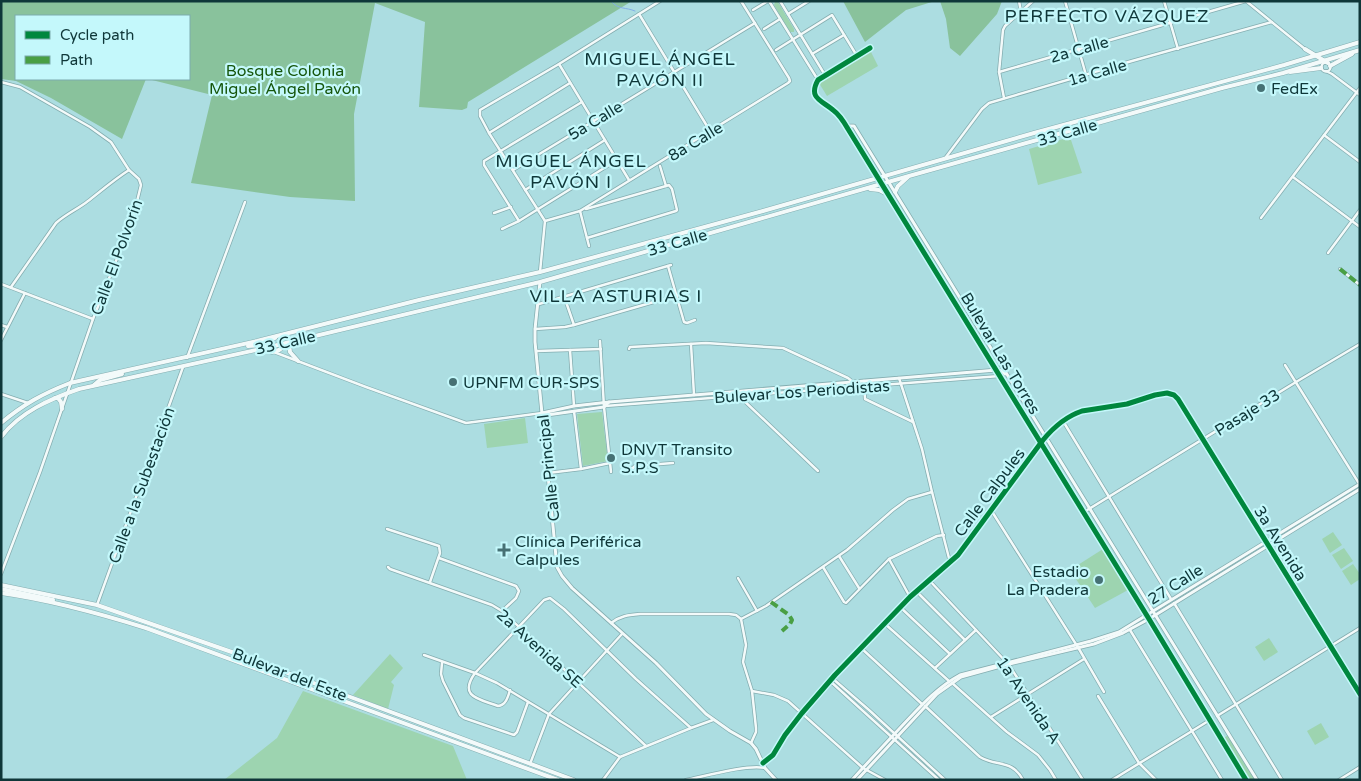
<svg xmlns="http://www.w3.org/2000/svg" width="1361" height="781" viewBox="0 0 1361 781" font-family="'Varela Round',sans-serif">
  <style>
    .green { fill: #9dd4b0 }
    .forest { fill: #89c29c }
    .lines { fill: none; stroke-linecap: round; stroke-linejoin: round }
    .stream { stroke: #83b0e7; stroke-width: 1 }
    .minor-casing { stroke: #84adb0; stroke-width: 4 }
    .tertiary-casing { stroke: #84adb0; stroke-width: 4.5 }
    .secondary-casing { stroke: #84adb0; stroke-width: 4.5 }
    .primary-casing { stroke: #84adb0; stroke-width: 5 }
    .trunk-casing { stroke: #84adb0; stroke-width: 5 }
    .minor { stroke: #f3fafa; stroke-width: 2.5 }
    .tertiary { stroke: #f3fafa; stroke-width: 3 }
    .secondary { stroke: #f3fafa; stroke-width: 3 }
    .primary { stroke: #f3fafa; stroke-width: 4 }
    .trunk { stroke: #f3fafa; stroke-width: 4 }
    .quiet { stroke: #499f44; stroke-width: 4; stroke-dasharray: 8 4; stroke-linecap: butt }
    .cycleway-casing { stroke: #c4f8fb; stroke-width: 8 }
    .cycleway { stroke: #00873e; stroke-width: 5 }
    .poi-dot { fill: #467174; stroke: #c4f8fb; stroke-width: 2 }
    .labels { text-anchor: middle; stroke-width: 4.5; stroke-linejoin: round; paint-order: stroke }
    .street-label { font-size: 16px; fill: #0f3739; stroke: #c4f8fb }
    .park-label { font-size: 16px; fill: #16550b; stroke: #c4f8fb }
    .poi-label { font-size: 16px; fill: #0f3739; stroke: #c4f8fb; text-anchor: start }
    .neighbourhood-label { font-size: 18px; letter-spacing: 1px; fill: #0f3739; stroke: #c4f8fb }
  </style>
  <rect width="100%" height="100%" fill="#acdde1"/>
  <g class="green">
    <path d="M775 2H778L794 29V32H790L774 5Z"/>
    <path d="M870 50 878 66 827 96 819 83Z"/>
    <path d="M1070 137 1082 173 1038 185 1029 149Z"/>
    <path d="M602 412 608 461 583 466 577 414Z"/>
    <path d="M525 418 528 443 487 448 484 424Z"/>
    <path d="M1333 532 1342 545 1330 553 1322 539Z"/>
    <path d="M1344 548 1353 561 1341 569 1332 555Z"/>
    <path d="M1103 549 1128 590 1095 608 1070 570Z"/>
    <path d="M1353 564 1360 574V579L1351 585 1342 571Z"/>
    <path d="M1269 638 1278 652 1264 661 1255 647Z"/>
    <path d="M390 654 403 668 391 682 394 685 388 709 353 695Z"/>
    <path d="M303 691 453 746 467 780H224L277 738Z"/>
    <path d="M1321 723 1329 737 1315 745 1307 731Z"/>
    <path d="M1228 735 1255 780H1249L1223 739Z"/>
  </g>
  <g class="forest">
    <path d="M1 1H632L468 102 467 108 462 110 419 107 425 22 375 3 354 114 355 201 290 197 191 183 212 95 148 79H189V16H16V79H146L122 139 51 98 16 81 1 79Z"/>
    <path d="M843 1H935L906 10 865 42Z"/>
    <path d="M940 1H1002L997 14 960 56 950 48 946 19Z"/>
  </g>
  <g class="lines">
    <path class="stream" d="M611 1C618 10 626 7 635 11"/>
    <defs>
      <g id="minor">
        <path d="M769 1 818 80"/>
        <path d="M780 1 825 75 870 48"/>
        <path d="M1019 1 1021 12"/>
        <path d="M1065 1 1086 75"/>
        <path d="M1164 1 1178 49"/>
        <path d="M753 10 768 1"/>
        <path d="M639 14 710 131"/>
        <path d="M788 14 809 1"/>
        <path d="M764 29 780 19"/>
        <path d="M776 50 832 15 857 56"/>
        <path d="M812 54 844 35"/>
        <circle cx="1326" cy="67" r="4.5"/>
        <path d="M559 64 629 180"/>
        <path d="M1326 71 1332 74 1360 95"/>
        <path d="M999 72 1246 1 1305 49"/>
        <path d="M1 82 20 87 90 127 111 142 129 170 139 179 141 185 133 218 93 319 40 472 1 574"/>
        <path d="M1004 98 999 72 1003 30 1005 26 1033 1"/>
        <path d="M489 133 570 83"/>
        <path d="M1324 135 1360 162"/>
        <path d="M946 157 982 109 989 103 1132 61 1272 22"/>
        <path d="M513 170 755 23"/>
        <path d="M1293 177 1360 227"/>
        <path d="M525 190 605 140"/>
        <path d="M586 209 666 186"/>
        <path d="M580 211 589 246"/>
        <path d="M494 213 511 207"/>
        <path d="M1261 218 1360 88"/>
        <path d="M519 221 484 165V161L582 102"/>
        <path d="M545 221 580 211 788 83 790 81 789 78 741 1"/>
        <path d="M502 229 519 221 617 160"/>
        <path d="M587 238 676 211 677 210 672 189 669 185 666 186 660 166"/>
        <path d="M1328 253 1360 210"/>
        <path d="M668 266 684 322 687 323 695 320"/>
        <path d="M1340 269 1360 285"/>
        <path d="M540 272 545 221 489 133 480 116V110L559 64 660 1"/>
        <path d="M1 284 93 319"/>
        <path d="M11 287 56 223C66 214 78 209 88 201 102 190 115 179 129 170"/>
        <path d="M564 296 574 325"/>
        <path d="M539 304 671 265"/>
        <path d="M1 325 7 327"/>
        <path d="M535 329 565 327 574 325 685 293"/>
        <path d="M1 340 25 293"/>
        <path d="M600 341 604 407 611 472"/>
        <path d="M691 344 694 395"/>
        <path d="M266 349 366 387 466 423 542 413"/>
        <path d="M629 349 630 347 706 343 783 348 848 378 853 382"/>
        <path d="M570 350 574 406"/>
        <path d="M537 351 601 349"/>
        <path d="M187 358 245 202"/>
        <path d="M1285 365 1360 485"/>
        <path d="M899 378 922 449 932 492 950 562"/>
        <path d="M864 381 865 399 913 422"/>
        <path d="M1 394 28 403"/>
        <path d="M739 396 818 471"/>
        <path d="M605 406 1000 376"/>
        <path d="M574 411 581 469"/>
        <path d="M1063 421 1171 599"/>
        <path d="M629 468H633L635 466 673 463"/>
        <path d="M548 473 581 469 610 463"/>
        <path d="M991 510 1079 649 1104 692"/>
        <path d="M1084 512 1296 382 1360 344"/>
        <path d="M387 529 439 546 440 553 430 582"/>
        <path d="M839 556 859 588"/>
        <path d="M439 558 516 586 519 591 516 598 502 611"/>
        <path d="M889 559 910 597"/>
        <path d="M388 567 390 569 492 605 502 611 646 746"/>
        <path d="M823 567 844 602 846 603 889 559 937 536 944 535"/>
        <path d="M738 578 757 611"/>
        <path d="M929 580 1009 665 1083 780"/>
        <path d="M916 591 965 640"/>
        <path d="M1174 603 1282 780"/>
        <path d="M97 605 183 367"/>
        <path d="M900 607 950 654"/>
        <path d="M741 619 766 606 847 550 893 510 908 499 932 492"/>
        <path d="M611 623C620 616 628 615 640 614H729L736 615 741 619 746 645 743 662 752 691 756 728V732L751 743"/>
        <path d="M884 623 949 681"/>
        <path d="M1130 630 1222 780"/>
        <path d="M861 648 922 704"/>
        <path d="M424 655 475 673 497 683 620 757"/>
        <path d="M442 663 441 674 443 681 460 715 464 718 514 735 517 732 528 702"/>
        <path d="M935 668 976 630"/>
        <path d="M832 678 869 710 945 780"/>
        <path d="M830 681 939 780"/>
        <path d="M952 683 1007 732 1038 755 1050 770 1056 780"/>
        <path d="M510 690C508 697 506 705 498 706 479 699 458 697 475 673L544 600 550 598 564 609 636 679 691 728"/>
        <path d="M752 691 774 695 788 701 863 768 885 780"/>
        <path d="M1098 696 1139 763 1156 780"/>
        <path d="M925 706 980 757C997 767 1012 759 1023 780"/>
        <path d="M1217 716 1360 628"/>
        <path d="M991 717 1084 659"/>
        <path d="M763 763 773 755 785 735 802 713 835 675 910 597 958 555 1043 440C1053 428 1067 416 1082 411L1127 404 1155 395 1167 393 1174 395 1178 399 1360 694"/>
        <path d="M530 764 549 714 622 634"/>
        <path d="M603 780 620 757 691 728 713 720"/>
        <path d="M686 780C705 776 748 764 765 768"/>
        <path d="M1112 780 1210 720"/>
        <path d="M1339 780 1360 767"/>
      </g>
      <g id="tertiary">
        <path d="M825 75C800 92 823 101 836 113 841 118 844 123 848 129L1149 619 1246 780"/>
        <path d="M846 126H854L1257 780"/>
        <path d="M540 282 535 329V342L557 567 562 576 572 588 656 663 706 714 730 731 751 743 756 749 765 768 776 780"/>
        <path d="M542 413 574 406 609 402 997 370 1002 371 1005 374"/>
        <path d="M543 413 547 415 604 407 609 402"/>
      </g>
      <g id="secondary">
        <path d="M852 780C868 762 884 745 900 728 919 708 936 688 960 675L1091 641 1119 632 1360 484"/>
        <path d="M857 780 937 694 961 677 1001 666 1094 644 1123 633 1149 619 1360 489"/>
      </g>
      <g id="primary">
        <path d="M1305 49 1328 63"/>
        <path d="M1330 66 1352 54"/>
        <path d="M1290 72 1321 68"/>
        <path d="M870 189 879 190 889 195"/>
        <path d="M895 192 898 186 908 177"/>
        <path d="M289 344 290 352 298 361"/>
        <path d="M248 346 263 345 265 348C265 342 270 340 275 338"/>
        <path d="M272 352 279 350 292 341"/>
        <path d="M94 385 100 380 122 374"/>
        <path d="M55 398H58L61 402 62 409"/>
        <path d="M1 423C24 404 42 394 70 383L257 341 419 300 540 272 763 211 1034 133 1284 65 1360 42"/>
        <path d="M1 437C20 412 50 399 79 389L265 348 540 282 909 176 1222 88 1283 73 1360 50"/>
      </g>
      <g id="trunk">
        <path d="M1 585 97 605 246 657 345 695 574 780"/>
        <path d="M1 589 53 600"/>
        <path d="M1 593C51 600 98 613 146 628L558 780"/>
      </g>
    </defs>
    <use href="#minor" class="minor-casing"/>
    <use href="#tertiary" class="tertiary-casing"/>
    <use href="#secondary" class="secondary-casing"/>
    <use href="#primary" class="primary-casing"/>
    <use href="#trunk" class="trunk-casing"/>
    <use href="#minor" class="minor"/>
    <use href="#tertiary" class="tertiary"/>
    <use href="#secondary" class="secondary"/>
    <use href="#primary" class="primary"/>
    <use href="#trunk" class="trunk"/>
    <g class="quiet">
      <path d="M1340 269 1360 285"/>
      <path d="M771 602 789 615 792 620 790 624 782 631"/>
    </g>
    <defs>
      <g id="cycleway">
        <path d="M870 48 818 80C808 98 821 100 833 110 840 115 844 122 848 129L1149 619 1246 780"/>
        <path d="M763 763 773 755 785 735 802 713 835 675 910 597 958 555 1043 440C1053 428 1067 416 1082 411L1127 404 1155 395 1167 393 1174 395 1178 399 1360 694"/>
      </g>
    </defs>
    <use href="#cycleway" class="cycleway-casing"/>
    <use href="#cycleway" class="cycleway"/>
  </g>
  <g class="poi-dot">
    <circle cx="1261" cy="88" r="5"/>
    <circle cx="453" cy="382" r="5"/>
    <circle cx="611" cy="458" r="5"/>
    <path d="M501.5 542.5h5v5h5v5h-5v5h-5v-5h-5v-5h5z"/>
    <circle cx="1099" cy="580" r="5"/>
  </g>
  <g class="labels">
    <g class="street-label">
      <text transform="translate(1079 49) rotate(-16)" y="6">2a Calle</text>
      <text transform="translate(1097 72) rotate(-16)" y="6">1a Calle</text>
      <text transform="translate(595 120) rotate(-31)" y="6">5a Calle</text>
      <text transform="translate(1067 132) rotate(-16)" y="6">33 Calle</text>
      <text transform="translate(695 141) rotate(-31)" y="6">8a Calle</text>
      <text transform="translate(677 242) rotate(-16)" y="6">33 Calle</text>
      <text transform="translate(116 257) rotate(-70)" y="6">Calle El Polvorín</text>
      <text transform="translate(285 342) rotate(-13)" y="6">33 Calle</text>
      <text transform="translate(1001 353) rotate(59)" y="6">Bulevar Las Torres</text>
      <text transform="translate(802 391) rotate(-4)" y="6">Bulevar Los Periodistas</text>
      <text transform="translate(1247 412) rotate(-32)" y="6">Pasaje 33</text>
      <text transform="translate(548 468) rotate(-96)" y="6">Calle Principal</text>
      <text transform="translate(141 485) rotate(-70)" y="6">Calle a la Subestación</text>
      <text transform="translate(989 492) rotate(-53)" y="6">Calle Calpules</text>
      <text transform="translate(1281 543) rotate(58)" y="6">3a Avenida</text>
      <text transform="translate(1175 584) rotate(-32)" y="6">27 Calle</text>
      <text transform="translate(540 648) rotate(42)" y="6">2a Avenida SE</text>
      <text transform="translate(290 674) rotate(21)" y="6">Bulevar del Este</text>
      <text transform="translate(1029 700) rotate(56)" y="6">1a Avenida A</text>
    </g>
    <g class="park-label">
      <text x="285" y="76">Bosque Colonia<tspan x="285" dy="18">Miguel Ángel Pavón</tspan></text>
    </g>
    <g class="poi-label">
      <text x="1271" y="94">FedEx</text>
      <text x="463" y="388">UPNFM CUR-SPS</text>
      <text x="621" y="455">DNVT Transito<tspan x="621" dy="18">S.P.S</tspan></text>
      <text x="515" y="547">Clínica Periférica<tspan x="515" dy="18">Calpules</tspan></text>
      <text x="1089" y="577" text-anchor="end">Estadio<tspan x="1089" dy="18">La Pradera</tspan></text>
    </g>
    <g class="neighbourhood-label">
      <text x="1107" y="22">PERFECTO VÁZQUEZ</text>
      <text x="660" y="65">MIGUEL ÁNGEL<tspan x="660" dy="21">PAVÓN II</tspan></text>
      <text x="571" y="167">MIGUEL ÁNGEL<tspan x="571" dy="21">PAVÓN I</tspan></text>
      <text x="616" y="302">VILLA ASTURIAS I</text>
    </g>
  </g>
  <rect width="1361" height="781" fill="none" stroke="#0f3739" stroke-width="5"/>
  <rect x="15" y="15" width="175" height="65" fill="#c4f8fb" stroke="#7cabad"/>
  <rect x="25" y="31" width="25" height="8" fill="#00873e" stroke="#7cabad"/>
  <text x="60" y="40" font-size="15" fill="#0f3739">Cycle path</text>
  <rect x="25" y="56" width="25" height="8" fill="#499f44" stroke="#7cabad"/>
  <text x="60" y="65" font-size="15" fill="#0f3739">Path</text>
</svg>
